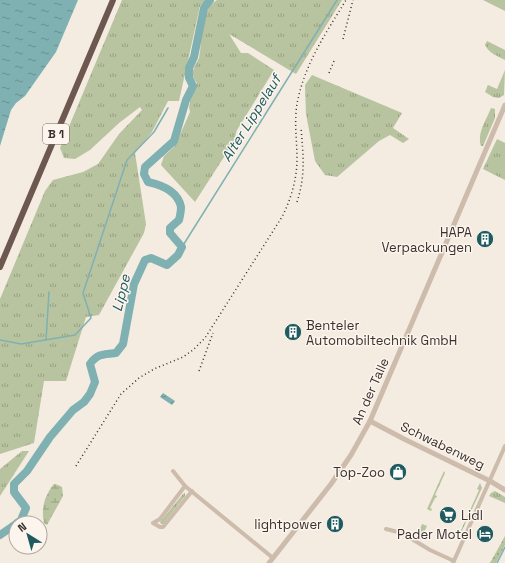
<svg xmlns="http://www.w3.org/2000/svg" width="505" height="563" viewBox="0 0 505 563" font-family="'Space Grotesk',sans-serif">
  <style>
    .grass { fill: url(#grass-tufts) }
    .wetland { fill: url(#wetland-marsh) }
    .park { fill: url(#park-dots) }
    .water { fill: url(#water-ripples) }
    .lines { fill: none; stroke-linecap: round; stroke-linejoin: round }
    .stream { stroke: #7fb0b2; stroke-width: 1.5 }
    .river { stroke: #7fb0b2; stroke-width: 8 }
    .minor { stroke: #cdbbac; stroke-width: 4 }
    .tertiary { stroke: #cdbbac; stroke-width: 5 }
    .trunk { stroke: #6c584f; stroke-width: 6 }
    .rail { stroke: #3b302b; stroke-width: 1.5; stroke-dasharray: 1 3; stroke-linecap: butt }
    .labels { text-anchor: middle; stroke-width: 3; stroke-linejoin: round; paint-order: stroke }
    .shield { fill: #fbf5ee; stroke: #756b66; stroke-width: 1 }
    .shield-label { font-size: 12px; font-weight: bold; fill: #3b302b }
    .poi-label { font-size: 13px; fill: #3b302b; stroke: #fbf5ee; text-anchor: end }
    .street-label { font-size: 13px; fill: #3b302b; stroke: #fbf5ee }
    .water-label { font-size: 14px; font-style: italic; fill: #1f5a5e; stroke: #fbf5ee }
  </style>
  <defs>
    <pattern id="grass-tufts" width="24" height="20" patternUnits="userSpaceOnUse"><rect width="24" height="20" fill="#b8c4a0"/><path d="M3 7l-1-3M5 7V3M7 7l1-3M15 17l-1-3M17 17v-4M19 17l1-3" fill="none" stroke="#97a083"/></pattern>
    <pattern id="wetland-marsh" width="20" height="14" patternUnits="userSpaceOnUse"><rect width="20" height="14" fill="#b8c4a0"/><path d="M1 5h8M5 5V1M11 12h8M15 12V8" fill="none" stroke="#97a083"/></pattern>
    <pattern id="park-dots" width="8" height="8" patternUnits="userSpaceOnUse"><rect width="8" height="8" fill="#b8c4a0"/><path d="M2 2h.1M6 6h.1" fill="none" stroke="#97a083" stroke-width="1.8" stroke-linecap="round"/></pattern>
    <pattern id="water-ripples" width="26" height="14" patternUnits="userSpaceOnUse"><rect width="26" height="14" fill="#7fb0b2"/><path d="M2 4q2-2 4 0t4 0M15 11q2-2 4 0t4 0" fill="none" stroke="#699091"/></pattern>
  </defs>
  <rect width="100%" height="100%" fill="#f4ebe1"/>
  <g class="grass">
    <path d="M122 0H206L200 6 179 101H168L152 132 135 153 146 224 144 233 99 315 86 317 66 381H44L34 443 0 454V299L45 191 53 180 83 172 98 164 119 134 142 110 140 107 119 123 90 150 75 159 64 158 60 148Z"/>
    <path d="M217 0H342L296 74 229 34 241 53H248L274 70 237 130 233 143 195 202 161 165 164 156 175 146 190 112 189 107 190 102 188 101 197 83C195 81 193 78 193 75 192 69 197 63 199 58 203 40 199 11 217 0Z"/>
    <path d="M483 0H505V11Z"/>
    <path d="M487 41 505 50V60C497 56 489 53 485 45Z"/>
    <path d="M505 70 504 95 499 98 493 97 485 92 488 85 497 89Z"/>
    <path d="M312 75 402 113 393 128 409 139 403 143 390 135 379 141 337 177 325 175 315 161 306 114 305 85Z"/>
    <path d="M491 108 495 109V118L483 146H481C477 132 486 121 491 108Z"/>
    <path d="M497 139 505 143V180L483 169Z"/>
    <path d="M22 451H29L0 496V469Z"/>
    <path d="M444 471 445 473 435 495 437 496 436 498H435L430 508 432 509 431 511 427 509Z"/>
    <path d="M457 472 480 483 482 488 459 537H458L479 490 477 489 480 483Z"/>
    <path d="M495 491 505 497V503L489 496 491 493Z"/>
    <path d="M185 493V496L163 524H161L160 522 183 494Z"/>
    <path d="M422 524 427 526 421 540 417 537Z"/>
  </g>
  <path class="wetland" d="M54 484 58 485 62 487 63 496 47 525 44 523C41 509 44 496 54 484Z"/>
  <path class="park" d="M505 536V545L496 563H490Z"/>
  <g class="water">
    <path d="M0 0H78L56 52 25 96 16 103 11 110 0 146Z"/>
    <path d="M163 393 175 401 172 405 160 397Z"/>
  </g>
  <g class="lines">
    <g class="stream">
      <path d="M182 247 337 0"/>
      <path d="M0 340 21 344 75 335 91 318 83 293 127 160 154 132 168 108"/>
      <path d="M46 340 49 292"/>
      <path d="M42 536 44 533"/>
      <path d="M497 563 505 547"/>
    </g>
    <g class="river">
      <path d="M17 523 21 520 26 508 14 492V484L27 471 50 437 73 410 84 402 90 394 95 382 90 364C97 354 104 354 116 353L123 344 134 284 145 260 151 258 167 265 178 255 182 247 170 233V228L179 220C180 216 181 211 181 207 178 191 162 185 148 182L144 174 145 167 174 141 186 100 193 86 189 78V68L194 57 204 8 210 0"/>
      <path d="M0 535 16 524"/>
    </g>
    <g class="minor">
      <path d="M173 471 185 486 273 558"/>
      <path d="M185 486 160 519 153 523 160 527H163L192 491"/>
      <path d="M386 529 402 533 430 550 454 561"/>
      <path d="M453 563 505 446"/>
    </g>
    <g class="tertiary">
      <path d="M370 421 404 439 490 481 505 490"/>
      <path d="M269 563 331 484 351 455 370 421 505 105"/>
    </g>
    <path class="trunk" d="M0 267 113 0"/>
    <g class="rail">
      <path d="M343 39 353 0"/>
      <path d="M329 73 334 61"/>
      <path d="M297 202C306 174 303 155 301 127"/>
      <path d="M199 371 213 333"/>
      <path d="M76 466 121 394 139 378 154 369 183 357 193 350 205 338 282 217C291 199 297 179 297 159 297 140 294 122 297 104 304 65 326 33 346 0"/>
    </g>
  </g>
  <defs>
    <symbol id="building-disc" viewBox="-11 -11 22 22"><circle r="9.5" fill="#1f5a5e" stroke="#fbf5ee"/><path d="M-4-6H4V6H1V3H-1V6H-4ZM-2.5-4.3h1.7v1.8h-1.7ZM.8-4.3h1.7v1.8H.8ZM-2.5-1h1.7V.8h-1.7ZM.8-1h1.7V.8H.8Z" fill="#fff"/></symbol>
    <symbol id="shop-disc" viewBox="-11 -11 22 22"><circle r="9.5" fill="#1f5a5e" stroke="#fbf5ee"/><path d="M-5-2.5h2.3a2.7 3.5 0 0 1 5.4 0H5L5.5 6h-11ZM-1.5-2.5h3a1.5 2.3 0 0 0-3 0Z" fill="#fff"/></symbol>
    <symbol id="supermarket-disc" viewBox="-11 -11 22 22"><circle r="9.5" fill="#1f5a5e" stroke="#fbf5ee"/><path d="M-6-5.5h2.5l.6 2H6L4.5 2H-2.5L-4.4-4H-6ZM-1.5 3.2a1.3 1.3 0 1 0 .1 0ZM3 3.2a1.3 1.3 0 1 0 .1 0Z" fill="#fff"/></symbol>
    <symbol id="hotel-disc" viewBox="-11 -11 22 22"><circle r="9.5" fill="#1f5a5e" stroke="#fbf5ee"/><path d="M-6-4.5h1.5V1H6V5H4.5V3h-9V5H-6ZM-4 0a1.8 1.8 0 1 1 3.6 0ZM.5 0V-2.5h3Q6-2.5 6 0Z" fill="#fff"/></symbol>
  </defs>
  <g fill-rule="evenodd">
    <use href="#building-disc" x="475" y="229" width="20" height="20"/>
    <use href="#building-disc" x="283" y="322" width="20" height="20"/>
    <use href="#shop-disc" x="388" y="462" width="20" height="20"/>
    <use href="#supermarket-disc" x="438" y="505" width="20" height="20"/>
    <use href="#building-disc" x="325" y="514" width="20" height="20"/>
    <use href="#hotel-disc" x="475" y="524" width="20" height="20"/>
  </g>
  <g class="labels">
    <rect class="shield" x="43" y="124" width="26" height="20" rx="3"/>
    <g class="shield-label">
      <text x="56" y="138">B 1</text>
    </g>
    <g class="poi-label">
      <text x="472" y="237">HAPA<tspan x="472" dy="15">Verpackungen</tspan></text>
      <text x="306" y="330" text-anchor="start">Benteler<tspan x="306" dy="15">Automobiltechnik GmbH</tspan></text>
      <text x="385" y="477">Top-Zoo</text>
      <text x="461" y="520" text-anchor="start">Lidl</text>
      <text x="322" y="529">lightpower</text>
      <text x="472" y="539">Pader Motel</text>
    </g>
    <g class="street-label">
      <text transform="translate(370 391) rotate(-66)" y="5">An der Talle</text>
      <text transform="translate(443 445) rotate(26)" y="5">Schwabenweg</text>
    </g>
    <g class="water-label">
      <text transform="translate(251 118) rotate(-58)" y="5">Alter Lippelauf</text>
      <text transform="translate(121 293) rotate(-76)" y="5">Lippe</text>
    </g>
  </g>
  <g transform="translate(28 535) rotate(323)"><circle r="19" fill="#fbf5ee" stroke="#aea6a0"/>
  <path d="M0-3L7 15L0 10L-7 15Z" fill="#1f5a5e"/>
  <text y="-6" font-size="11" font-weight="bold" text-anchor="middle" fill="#3b302b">N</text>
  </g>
</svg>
